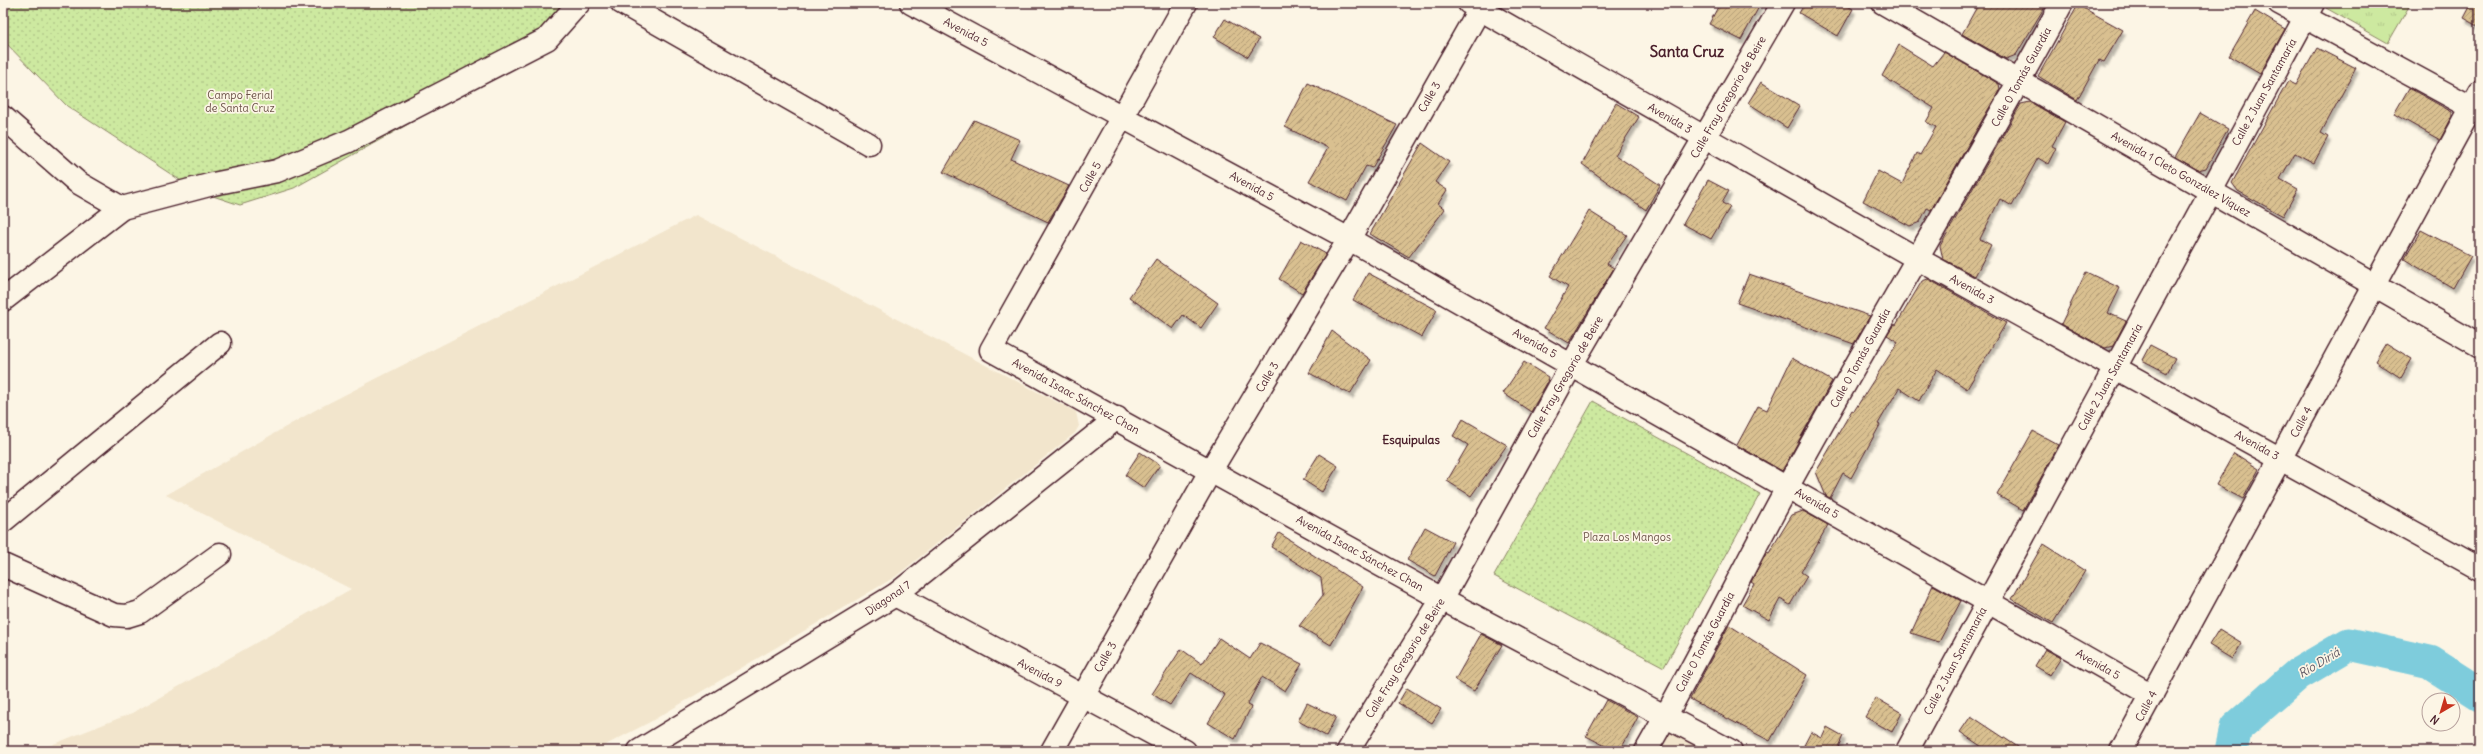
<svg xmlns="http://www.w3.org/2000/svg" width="2483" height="754" viewBox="0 0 2483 754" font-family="Delius,sans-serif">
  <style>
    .built { fill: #f2e5cc }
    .grass { fill: url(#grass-tufts); stroke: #8c8466 }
    .park { fill: url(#park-dots); stroke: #8c8466 }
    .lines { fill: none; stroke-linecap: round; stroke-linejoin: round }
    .river { stroke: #7eccdc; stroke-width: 33 }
    .building { fill: url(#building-hatch); stroke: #4a1f2b; filter: url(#shadow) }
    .minor-casing { stroke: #4a1f2b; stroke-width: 25 }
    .minor { stroke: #fcf5e5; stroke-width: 22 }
    .labels { text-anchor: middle; stroke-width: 3.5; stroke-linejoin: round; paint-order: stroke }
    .street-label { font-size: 11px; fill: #4a1f2b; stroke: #fcf5e5 }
    .park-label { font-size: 11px; fill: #6b5248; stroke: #fcf5e5 }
    .neighbourhood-label { font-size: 12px; font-weight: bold; fill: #4a1f2b; stroke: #fcf5e5 }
    .water-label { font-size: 12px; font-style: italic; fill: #5a5360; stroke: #fcf5e5 }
    .district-label { font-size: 15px; font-weight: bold; fill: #4a1f2b; stroke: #fcf5e5 }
  </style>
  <defs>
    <pattern id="grass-tufts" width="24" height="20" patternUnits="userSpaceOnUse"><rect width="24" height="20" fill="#cde9a0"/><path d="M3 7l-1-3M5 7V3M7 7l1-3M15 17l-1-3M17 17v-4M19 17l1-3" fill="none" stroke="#b2c78a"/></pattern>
    <pattern id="park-dots" width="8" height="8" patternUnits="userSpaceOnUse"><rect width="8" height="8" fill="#cde9a0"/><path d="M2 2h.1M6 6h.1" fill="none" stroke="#b2c78a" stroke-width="1.8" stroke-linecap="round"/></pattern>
    <pattern id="building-hatch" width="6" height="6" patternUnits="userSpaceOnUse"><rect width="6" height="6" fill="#d9c090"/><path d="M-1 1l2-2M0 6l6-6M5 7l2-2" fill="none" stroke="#b29b76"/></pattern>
    <filter id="shadow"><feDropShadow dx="2.5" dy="4.5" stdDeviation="1" flood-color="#0004"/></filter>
  </defs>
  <rect width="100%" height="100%" fill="#fcf5e5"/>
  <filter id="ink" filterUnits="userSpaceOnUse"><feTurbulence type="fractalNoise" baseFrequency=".025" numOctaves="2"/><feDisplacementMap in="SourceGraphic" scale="8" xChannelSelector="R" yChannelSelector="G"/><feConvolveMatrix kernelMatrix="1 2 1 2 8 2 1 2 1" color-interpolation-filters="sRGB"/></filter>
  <g filter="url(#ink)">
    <g class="built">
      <path d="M696 215 1076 412 1079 426 1075 433 895 577 650 722 594 751H36L132 713 351 589 166 495 319 408Z"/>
      <path d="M1671 731 1707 751H1661Z"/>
    </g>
    <path class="grass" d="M2329 3H2411L2388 43 2326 8Z"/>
    <g class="park">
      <path d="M3 3H575L553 43 294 188 240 205 195 190 67 106 3 40Z"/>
      <path d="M1593 401 1760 494 1664 667 1494 576Z"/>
    </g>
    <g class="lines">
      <path class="river" d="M2231 751 2236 728 2298 674 2349 644 2430 662 2480 694"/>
    </g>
    <g class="building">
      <path d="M1720 3H1761L1741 40 1709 24Z"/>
      <path d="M1805 3H1842L1853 9 1838 36 1799 13Z"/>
      <path d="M1979 3H2047L2016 55 2006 59 1962 34Z"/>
      <path d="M2472 3H2480V27L2464 18Z"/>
      <path d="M2078 5 2123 30 2104 62 2099 60 2077 100 2038 76Z"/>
      <path d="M2255 11 2285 29 2260 74 2229 56Z"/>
      <path d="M1225 19 1259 39 1248 57 1214 37Z"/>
      <path d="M1899 45 1933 66 1944 52 1999 84 2000 89 1931 210 1927 208 1920 222 1910 226 1863 201 1878 171 1902 184 1917 153 1920 155 1936 127 1926 122 1934 108 1882 76Z"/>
      <path d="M2317 48 2356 68 2321 133 2328 137 2314 163 2295 153 2280 179 2298 189 2283 216 2238 191 2232 183 2288 81 2296 85Z"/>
      <path d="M1761 82 1800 106 1787 128 1748 103Z"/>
      <path d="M1308 83 1397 125 1372 168 1366 166 1347 201 1309 181 1328 148 1285 127Z"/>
      <path d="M2409 88 2452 112V117L2440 140 2394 114Z"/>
      <path d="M2030 102 2065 122 2052 146 2056 148 2048 164 2038 158 2012 206 2000 199 1980 239 1991 245 1975 276 1943 259 1940 246 2021 104Z"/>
      <path d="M1616 103 1639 117 1615 155 1660 185 1646 210 1582 164Z"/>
      <path d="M2200 113 2228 129 2206 168 2198 170 2175 157Z"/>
      <path d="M974 120 1020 140 1011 159 1069 186 1048 222 943 172Z"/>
      <path d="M1422 143 1449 162 1435 182 1447 190 1438 204 1445 209 1409 257 1370 234Z"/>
      <path d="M1708 180 1729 191 1722 203 1730 207 1711 239 1683 224Z"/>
      <path d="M1589 211 1627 235 1607 264 1614 268 1569 343 1544 328 1568 287 1550 276Z"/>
      <path d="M2421 230 2471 256 2453 288 2404 259Z"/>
      <path d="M1301 240 1326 254 1302 293 1279 279Z"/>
      <path d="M1156 259 1218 303 1201 328 1183 315 1173 329 1129 297Z"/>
      <path d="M2086 272 2120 288 2108 313 2126 321 2113 346 2105 348 2061 324Z"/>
      <path d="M1368 273 1437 310 1422 337 1353 300Z"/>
      <path d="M1749 274 1870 316 1854 344 1737 303Z"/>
      <path d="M1928 279 2006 323 1967 389 1937 369 1919 401 1899 388 1878 424 1880 425 1851 478 1843 473 1830 498 1826 496 1816 472 1852 410 1854 411 1898 342 1887 335 1894 324 1896 325 1922 281Z"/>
      <path d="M1332 331 1371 360 1350 394 1309 373Z"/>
      <path d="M2386 343 2412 359 2401 378 2375 361Z"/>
      <path d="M2150 345 2175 358 2167 373 2142 360Z"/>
      <path d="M1792 358 1832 381 1782 471 1737 445 1758 406 1767 410Z"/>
      <path d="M1524 362 1548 377 1547 383 1531 412 1503 393Z"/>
      <path d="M1463 419 1507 445 1471 496 1447 481 1468 445 1453 436Z"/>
      <path d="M2033 431 2059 445 2023 510 1997 495Z"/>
      <path d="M1140 452 1160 465 1144 488 1125 475Z"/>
      <path d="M2234 453 2259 469 2243 499 2216 485Z"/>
      <path d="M1319 454 1338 466 1322 492 1303 480Z"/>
      <path d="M1803 511 1828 525 1801 572 1807 576 1790 605 1780 599 1769 620 1742 605 1754 584 1751 582 1767 552 1769 553 1792 515Z"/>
      <path d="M1425 527 1453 542 1435 576 1407 560Z"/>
      <path d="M1279 533 1363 587 1331 645 1299 626 1323 595 1321 578 1271 547Z"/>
      <path d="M2043 544 2085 571 2053 623 2012 599Z"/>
      <path d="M1933 585 1961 601 1939 642 1911 633Z"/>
      <path d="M1729 625 1807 675 1770 741 1690 699Z"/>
      <path d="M2219 629 2242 643 2232 659 2209 645Z"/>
      <path d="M1481 634 1502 645 1474 691 1455 680Z"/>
      <path d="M1219 638 1250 659 1260 643 1302 664 1285 691 1262 677 1247 705 1251 707 1235 739 1208 723 1225 695 1191 673 1170 705 1152 694 1181 649 1202 664Z"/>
      <path d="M2045 649 2061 658 2050 675 2035 666Z"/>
      <path d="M1407 688 1441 709 1432 723 1398 703Z"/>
      <path d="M1876 698 1902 713 1892 732 1865 717Z"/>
      <path d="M1606 700 1638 717 1620 751H1615L1586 736Z"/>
      <path d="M1307 703 1336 717 1326 736 1298 721Z"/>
      <path d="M1971 716 2024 751H1988L1960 732Z"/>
      <path d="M1827 727 1843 736 1838 747 1845 751H1801L1811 732 1822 738Z"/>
    </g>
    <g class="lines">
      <defs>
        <g id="minor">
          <path d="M622 3 869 144"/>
          <path d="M911 3 1349 239 2152 695"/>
          <path d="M1186 3 991 350 1442 599 1731 751"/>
          <path d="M1469 3 1916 258 2480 569"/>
          <path d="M1883 3 2480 346"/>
          <path d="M2279 3 2480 112"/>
          <path d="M3 117 77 182 122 208 3 300"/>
          <path d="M122 208 213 184 277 171 349 141 547 39 579 3"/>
          <path d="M3 521 220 343"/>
          <path d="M3 565 114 615 127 616 140 612 220 554"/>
          <path d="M895 595 1185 751"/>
          <path d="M639 751 895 595 1117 418"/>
          <path d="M1052 751 1211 470 1349 239 1483 3"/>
          <path d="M1348 751 1442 599 1572 364 1783 3"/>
          <path d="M1646 751C1696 664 1740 574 1788 486 1877 323 1974 166 2062 3"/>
          <path d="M1907 751 2313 3"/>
          <path d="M2121 751 2480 92"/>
        </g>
      </defs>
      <use href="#minor" class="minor-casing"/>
      <use href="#minor" class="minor"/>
    </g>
  </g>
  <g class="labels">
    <g class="street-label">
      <text transform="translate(966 32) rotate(28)" y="4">Avenida 5</text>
      <text transform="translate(2021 77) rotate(-61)" y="4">Calle 0 Tomás Guardia</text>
      <text transform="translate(2264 92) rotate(-61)" y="4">Calle 2 Juan Santamaría</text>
      <text transform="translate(1429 97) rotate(-60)" y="4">Calle 3</text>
      <text transform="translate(1728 97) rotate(-60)" y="4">Calle Fray Gregorio de Beire</text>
      <text transform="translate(1670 118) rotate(30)" y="4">Avenida 3</text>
      <text transform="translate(2181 174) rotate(30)" y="4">Avenida 1 Cleto González Víquez</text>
      <text transform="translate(1090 177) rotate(-61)" y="4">Calle 5</text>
      <text transform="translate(1252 186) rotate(29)" y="4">Avenida 5</text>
      <text transform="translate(1972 289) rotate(29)" y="4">Avenida 3</text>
      <text transform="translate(1535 343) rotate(29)" y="4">Avenida 5</text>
      <text transform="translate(1860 358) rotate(-61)" y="4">Calle 0 Tomás Guardia</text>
      <text transform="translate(1267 377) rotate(-59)" y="4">Calle 3</text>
      <text transform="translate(1565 377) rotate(-60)" y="4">Calle Fray Gregorio de Beire</text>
      <text transform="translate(2110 377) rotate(-61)" y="4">Calle 2 Juan Santamaría</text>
      <text transform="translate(1076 396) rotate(29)" y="4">Avenida Isaac Sánchez Chan</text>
      <text transform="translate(2301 422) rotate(-62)" y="4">Calle 4</text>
      <text transform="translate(2257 445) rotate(29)" y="4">Avenida 3</text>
      <text transform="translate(1817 503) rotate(30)" y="4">Avenida 5</text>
      <text transform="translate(1360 553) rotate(29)" y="4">Avenida Isaac Sánchez Chan</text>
      <text transform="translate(888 598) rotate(-34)" y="4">Diagonal 7</text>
      <text transform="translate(1705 642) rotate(-62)" y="4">Calle 0 Tomás Guardia</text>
      <text transform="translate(1105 657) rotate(-60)" y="4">Calle 3</text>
      <text transform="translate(1405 658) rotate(-58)" y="4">Calle Fray Gregorio de Beire</text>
      <text transform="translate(1955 661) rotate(-62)" y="4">Calle 2 Juan Santamaría</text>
      <text transform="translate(2098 664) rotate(30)" y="4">Avenida 5</text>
      <text transform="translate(1040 673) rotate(28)" y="4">Avenida 9</text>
      <text transform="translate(2146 706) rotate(-62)" y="4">Calle 4</text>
    </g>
    <g class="park-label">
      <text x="240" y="99">Campo Ferial<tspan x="240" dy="13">de Santa Cruz</tspan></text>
      <text x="1627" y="541">Plaza Los Mangos</text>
    </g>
    <g class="neighbourhood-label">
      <text x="1411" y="444">Esquipulas</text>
    </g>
    <g class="water-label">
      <text transform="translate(2319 663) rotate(-31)" y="4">Río Diriá</text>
    </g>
    <g class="district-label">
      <text x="1687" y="57">Santa Cruz</text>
    </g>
  </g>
  <rect width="2483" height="754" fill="none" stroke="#fcf5e5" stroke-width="16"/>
  <rect x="8" y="8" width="2467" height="738" fill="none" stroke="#4a1f2b" stroke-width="1.5" filter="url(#ink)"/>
  <g transform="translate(2441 712) rotate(218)"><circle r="19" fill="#fcf5e5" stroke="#b59f9b"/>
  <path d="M0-3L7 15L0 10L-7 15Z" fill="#c8321e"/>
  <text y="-6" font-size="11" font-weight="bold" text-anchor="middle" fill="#4a1f2b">N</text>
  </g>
</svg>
